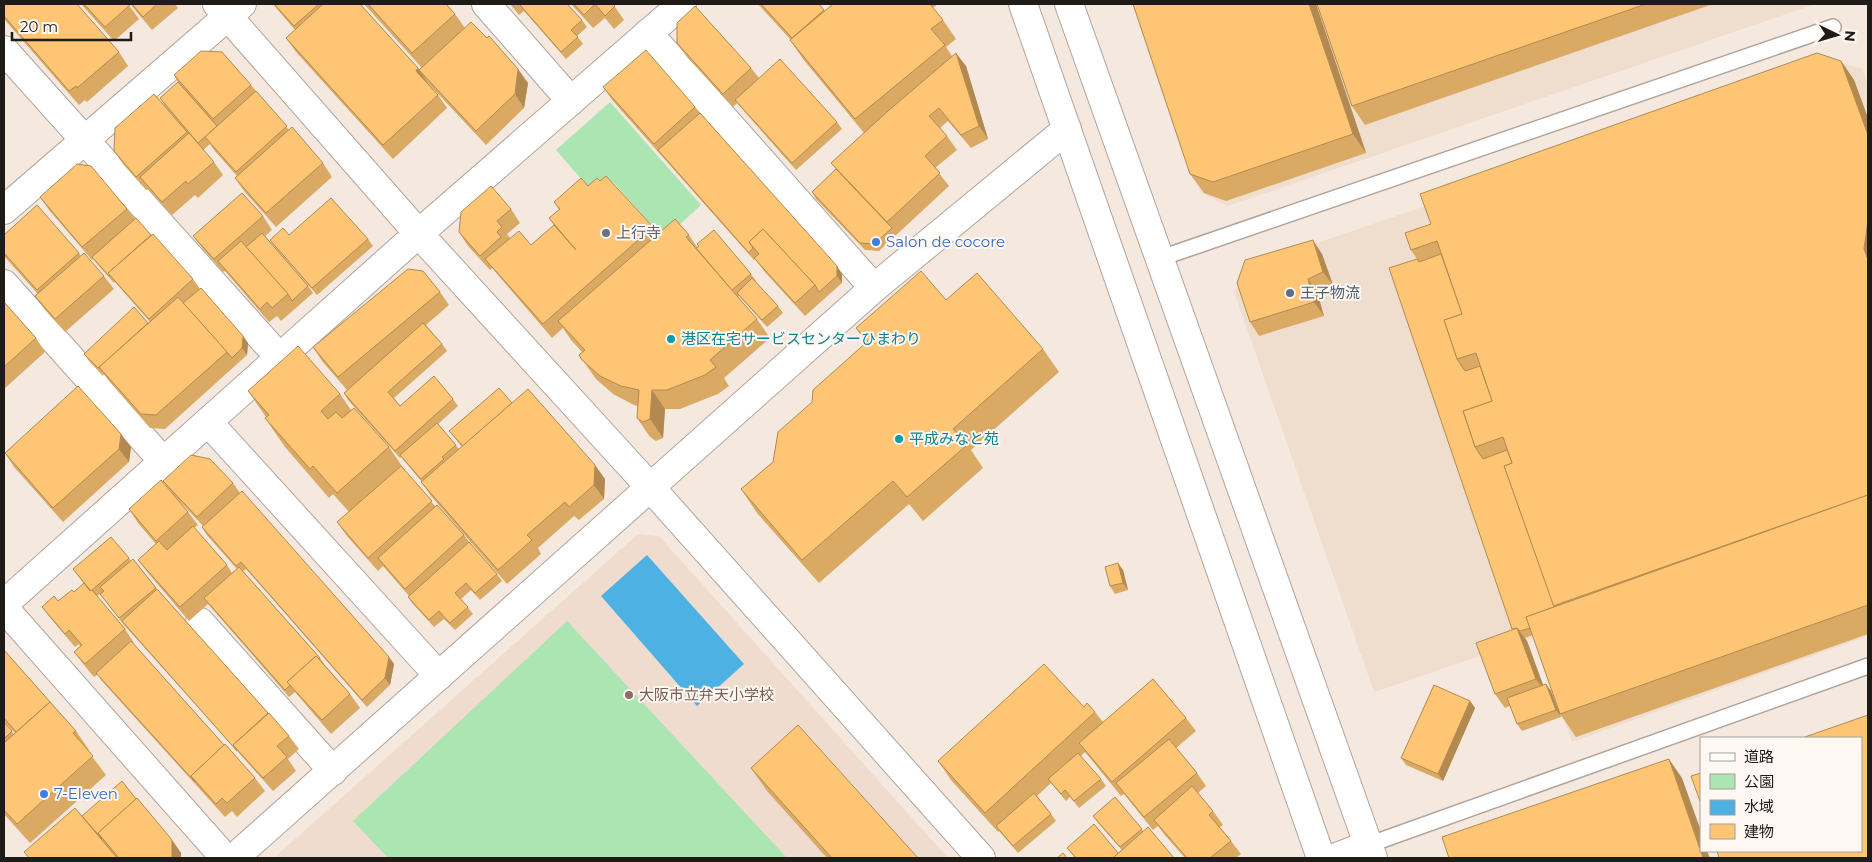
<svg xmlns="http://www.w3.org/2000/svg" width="1872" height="862" viewBox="0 0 1872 862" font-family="Montserrat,'Noto Sans JP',sans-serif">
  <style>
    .industrial { fill: #efdecd }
    .built { fill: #efdcce }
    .green { fill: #aae5b2 }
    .water { fill: #4db1e4 }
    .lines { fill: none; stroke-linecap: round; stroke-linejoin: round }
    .lane-casing { stroke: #b0a49b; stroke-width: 18 }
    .street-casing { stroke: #b0a49b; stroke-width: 30 }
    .secondary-casing { stroke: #b0a49b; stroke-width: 30 }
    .lane { stroke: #fff; stroke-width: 15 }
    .street { stroke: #fff; stroke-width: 28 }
    .secondary { stroke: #fff; stroke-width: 28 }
    .wall { fill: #daa964; fill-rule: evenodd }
    .shaded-wall { fill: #b28a51 }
    .building { fill: #fec574; stroke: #b28a51 }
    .worship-dot { fill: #6b7280; stroke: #fff7f1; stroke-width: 2 }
    .shop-dot { fill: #3f7fe0; stroke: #fff7f1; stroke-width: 2 }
    .service-dot { fill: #5c6f8a; stroke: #fff7f1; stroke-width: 2 }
    .culture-dot { fill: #0f9aa8; stroke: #fff7f1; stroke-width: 2 }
    .education-dot { fill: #8d6e63; stroke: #fff7f1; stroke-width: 2 }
    .labels { text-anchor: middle; stroke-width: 4; stroke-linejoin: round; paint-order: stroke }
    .worship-label { font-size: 15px; fill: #5b616d; stroke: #fff7f1; text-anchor: start }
    .shop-label { font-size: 15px; fill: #366cbe; stroke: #fff7f1; text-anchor: start }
    .service-label { font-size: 15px; fill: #4e5e75; stroke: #fff7f1; text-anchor: start }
    .culture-label { font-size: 15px; fill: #0d838f; stroke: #fff7f1; text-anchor: start }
    .education-label { font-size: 15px; fill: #785e54; stroke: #fff7f1; text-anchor: start }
  </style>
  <rect width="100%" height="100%" fill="#f5e9df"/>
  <g class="industrial">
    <path d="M1134 4H1816L1228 206 1201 193Z"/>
    <path d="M1843 63 1863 69 1868 86V636L1572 742 1536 637 1374 692 1234 292 1250 266Z"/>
  </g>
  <path class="built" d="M638 534 659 536 948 858H277V855Z"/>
  <g class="green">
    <path d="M610 102 701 205 664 239 613 182 596 196 556 150Z"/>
    <path d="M567 621 787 858H388L353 821Z"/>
  </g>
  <path class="water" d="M647 555 744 664 697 706 601 596Z"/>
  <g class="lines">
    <defs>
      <g id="lane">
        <path d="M1158 259 1833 27"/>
        <path d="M1368 845 1868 666"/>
      </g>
      <g id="street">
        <path d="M217 4 419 234 650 487 981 858"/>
        <path d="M486 4 571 101"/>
        <path d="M648 33 874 288"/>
        <path d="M4 50 280 358"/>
        <path d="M4 210 242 4"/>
        <path d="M4 284 164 462"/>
        <path d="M208 422 439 676"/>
        <path d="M4 604 409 242 682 4"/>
        <path d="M4 608 225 858"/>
        <path d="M200 622 333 771"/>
        <path d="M234 858 874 288 1067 129"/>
        <path d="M1334 858 1368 845"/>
      </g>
      <g id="secondary">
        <path d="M1023 4 1321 858"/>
        <path d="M1069 4 1373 858"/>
      </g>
    </defs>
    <use href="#lane" class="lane-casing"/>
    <use href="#street" class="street-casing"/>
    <use href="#secondary" class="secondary-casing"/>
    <use href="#lane" class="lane"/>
    <use href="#street" class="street"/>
    <use href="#secondary" class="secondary"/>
  </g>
  <g class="wall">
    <path d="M4 4 119 52 128 66 87 102 85 100 79 105 4 19Z"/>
    <path d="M81 4H128L139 19 114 41Z"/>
    <path d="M130 4H175L178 8 152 30Z"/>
    <path d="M273 4H360L419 70 422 68 364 4H446L455 14 465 28 528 83 524 108 486 145 427 82 438 95 447 108 393 159 296 52 286 38 295 30 277 9Z"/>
    <path d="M510 4H567L582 20 587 27 577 36 583 44 566 59 524 11 519 15Z"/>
    <path d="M571 4H613L624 20 614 29 605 18 593 28Z"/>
    <path d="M758 4H819L825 11 833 4H938L933 8 943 20 956 39 946 47 952 56 966 66 988 139 971 148 948 121 940 128 947 136 957 150 935 168 949 186 879 251 865 250 816 199 812 192 836 169 831 163 864 133 803 59 790 40V39Z"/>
    <path d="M1133 4H1316L1366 153 1226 201 1204 193 1190 174Z"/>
    <path d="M1317 4H1713L1365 125 1352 106Z"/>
    <path d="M677 43 751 68 759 78 837 122 842 129 796 170 737 103 733 107 687 57Z"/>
    <path d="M1841 61 1854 80 1868 118V634L1576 737 1560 714 1533 635 1525 638 1527 641 1543 685 1546 684 1551 691 1561 717 1522 731 1517 724 1510 706 1505 708 1495 694 1512 629 1417 259 1411 250 1431 224Z"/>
    <path d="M174 75 251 85 256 91 289 130 323 163 332 177 276 227 244 191 235 178 237 176 214 150 210 144 203 150 214 162 223 175 198 198 195 195 172 215 148 189 146 190 123 164 114 151 154 94 189 134 165 106 160 98 178 82Z"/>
    <path d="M603 87 695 107 700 113 842 274V283L805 316 764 271 755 259 754 260 613 101Z"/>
    <path d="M600 181 653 227 658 234 689 235 697 247 751 274 756 281H755L778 306 783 313 767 327 739 296 738 297 757 319 770 338 724 378 729 386 718 394 680 409H665L663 438 656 441 650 437 637 418 638 406 634 405 613 394 596 379 579 355 582 352 571 340 563 328 552 338 492 268 490 270 468 246 459 232 511 209 520 223 507 234 510 238 531 245 555 227 549 218 559 210 554 202Z"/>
    <path d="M40 197 127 209 135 219 151 235 193 279 200 289 243 336 248 343 247 355 165 429 150 428 109 381 104 374 103 376 89 361 84 354 150 322 115 282 114 283 97 264 93 259 92 260 49 210Z"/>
    <path d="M263 216 272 230 265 236 308 286 313 293 281 321 277 316 269 322 225 271 223 272 203 249 193 236Z"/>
    <path d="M4 235 79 253 81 256 104 276 114 289 65 332 45 310 35 296 38 294 4 256Z"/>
    <path d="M368 239 373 246 317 295 275 247 270 240Z"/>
    <path d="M1322 254 1333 285 1317 292 1324 316 1259 336 1250 322Z"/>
    <path d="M440 292 449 305 426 325 442 344 447 351 394 398 400 406 453 399 458 406 438 424 459 449 462 447 449 431 512 403 605 479 604 499 579 520 574 516 538 548 541 554 507 584 431 496 421 482H422L401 457 400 458 348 400 344 393 347 390 322 361 313 347Z"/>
    <path d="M946 300 1043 349 1059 372 971 450 983 468 923 521 909 504 819 583 757 513 741 489 773 462 812 402 866 343 856 328Z"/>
    <path d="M4 302 36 338 45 352 4 389Z"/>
    <path d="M248 391 340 394 351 410 389 447 406 472 435 506 464 535 469 542 497 574 502 581 480 600 471 590 461 599 473 614 455 630 444 619 434 627 413 604 408 597 409 596 383 566 378 571 347 536 337 522 349 512 333 494 329 498 285 447 265 418 266 417Z"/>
    <path d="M131 447 129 462 63 522 14 467 5 453Z"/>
    <path d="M163 481 233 483 240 493 389 657 394 664 390 685 367 707 246 569 243 571 320 658 325 665 350 694 360 708 331 734 295 692 289 697 208 604 189 621 148 573 138 560 156 544 138 523 129 509 173 494ZM174 495 203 526 202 527 206 534 237 569 232 573 227 565 194 528 198 525 188 512Z"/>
    <path d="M129 558 131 561 133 559 157 589 289 736 299 749 288 759 296 771 273 791 124 625 100 594 103 592 97 596 125 629 134 643 133 644 224 745 255 778 265 791 237 817 232 811 225 817 101 680 98 674 94 677 84 665 74 652 80 646 79 644 75 647 52 620 42 607 58 601 74 592 84 584 73 569Z"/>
    <path d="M1123 570 1128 590 1115 594 1110 586Z"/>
    <path d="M4 650 76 731 89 750 88 751 106 775 30 843 4 814V722L14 734 15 733 4 721Z"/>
    <path d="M1470 701 1475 708 1443 781 1406 765 1401 758Z"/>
    <path d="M1084 707 1095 712 1103 722 1186 718 1196 731 1176 748 1197 773 1206 786 1198 793 1213 811 1223 825 1220 827 1231 841 1241 854 1236 858H1185L1164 834 1158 826 1153 830 1124 794 1121 796 1085 752 1081 756 1101 779 1106 786 1079 808 1070 797 1066 801 1051 783 1037 796 1051 814 1056 821 1018 853 999 831 998 832 951 780 938 761Z"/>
    <path d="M751 768 918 858H827L767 791Z"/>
    <path d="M1115 797 1143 831 1174 858H1075L1067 848 1118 853 1122 850 1098 823 1093 816Z"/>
    <path d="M82 816 172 840 181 853V858H117L87 823Z"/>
  </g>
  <g class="shaded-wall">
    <path d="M1309 4H1316L1366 153 1353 134Z"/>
    <path d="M956 53 966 66 988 139 979 126Z"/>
    <path d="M1841 61 1854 80 1868 118V135Z"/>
    <path d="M418 68 427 82 425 84 416 71Z"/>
    <path d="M518 69 528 83 524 108 515 94Z"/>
    <path d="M1868 220V260L1864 249Z"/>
    <path d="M1313 240 1322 254 1333 285 1323 272Z"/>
    <path d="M837 266 842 274V283L837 276Z"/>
    <path d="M1308 279 1317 292 1324 316 1314 302Z"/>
    <path d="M243 336 248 343 247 355 242 348Z"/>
    <path d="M652 390 665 409 663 438 650 419Z"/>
    <path d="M121 434 131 447 129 462 119 449Z"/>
    <path d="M595 465 605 479 604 499 594 485Z"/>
    <path d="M1118 563 1123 570 1128 590 1123 583Z"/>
    <path d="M1517 628 1527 641 1546 693 1536 679Z"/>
    <path d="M389 657 394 664 390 685 385 678Z"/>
    <path d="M1546 684 1551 691 1561 717 1556 710Z"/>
    <path d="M1470 701 1475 708 1443 781 1438 774Z"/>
    <path d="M1669 759 1682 778 1701 831V851H1707L1710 858H1703Z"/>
    <path d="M172 840 181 853V858H172Z"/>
  </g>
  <g class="building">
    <path d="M4 4H77L119 52 77 88 76 86 69 91 4 16Z"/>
    <path d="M84 4H128L130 5 105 27Z"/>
    <path d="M132 4H157L143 17Z"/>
    <path d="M274 4H319L294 26Z"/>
    <path d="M323 4H360L418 68 416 71 438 95 383 145 286 38Z"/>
    <path d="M368 4H446L455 14 412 53Z"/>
    <path d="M521 4H567L582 20 571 30 578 37 561 52 520 5Z"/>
    <path d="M574 4H613L615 6 605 16 595 4 584 15Z"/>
    <path d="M761 4H819L824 10 792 38Z"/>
    <path d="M833 4H930L943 20 931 29 945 45 855 119 790 40Z"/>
    <path d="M1133 4H1309L1353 134 1213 182 1190 174Z"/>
    <path d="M1317 4H1646L1352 106Z"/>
    <path d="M695 6 751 68 723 94 677 43V23Z"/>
    <path d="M471 22 487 38 489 36 518 69 515 94 476 131 419 70Z"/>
    <path d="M646 50 695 107 654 144 603 87Z"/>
    <path d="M201 51 222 52 251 85 213 119 174 75Z"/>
    <path d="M956 53 979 126 961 135 939 108 929 116 947 136 925 156 940 173 887 222 831 163 888 111Z"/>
    <path d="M1817 53 1841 61 1868 135V220L1864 249 1868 260V495L1553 606 1504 466 1512 463 1503 437 1475 447 1463 411 1492 401 1476 353 1457 359 1444 320 1462 314 1437 241 1411 250 1405 233 1431 224 1420 194Z"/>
    <path d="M780 59 837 122 792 163 735 100Z"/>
    <path d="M178 82 217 126 198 143 160 98Z"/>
    <path d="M256 91 287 126 236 172 205 137Z"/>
    <path d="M154 94 187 132 136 177 114 151 115 128Z"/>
    <path d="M700 113 837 266V276L819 292 815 285 763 229 749 242 753 248 749 253 658 150Z"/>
    <path d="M292 127 323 163 266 213 235 178Z"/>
    <path d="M189 133 214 162 188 184 186 181 162 202 140 177Z"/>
    <path d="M77 164 91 166 127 209 82 247 40 197Z"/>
    <path d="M836 169 892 228 874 244 860 243 812 192Z"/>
    <path d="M606 176 653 227 543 324 485 259 519 231 531 245 554 225 576 250 549 218 560 209 554 202 581 178 588 186 597 178 600 181Z"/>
    <path d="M491 186 511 209 497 221 502 227 497 232 501 237 480 256 459 232 461 212Z"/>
    <path d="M242 193 263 216 214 259 193 236Z"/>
    <path d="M331 198 368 239 312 288 270 240 283 228 289 235Z"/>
    <path d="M37 205 79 253 37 290 4 253V235Z"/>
    <path d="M136 218 151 235 108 273 110 275 109 276 92 257Z"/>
    <path d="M675 219 689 235 686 237 757 319 710 360 716 367 705 375 667 390H652L650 419 643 422 637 418 639 390 621 386 600 376 582 360 579 355 585 350 558 321Z"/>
    <path d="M763 229 815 285 795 303 754 258 759 254 749 242Z"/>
    <path d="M714 230 751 274 732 290 696 248 699 246 697 244Z"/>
    <path d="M262 233 308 286 292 301 288 294 246 247Z"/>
    <path d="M153 234 193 279 149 319 108 273Z"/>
    <path d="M1313 240 1323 272 1308 279 1314 302 1250 322 1237 283 1245 260Z"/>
    <path d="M241 241 288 294 272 308 267 302 260 309 218 261Z"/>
    <path d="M84 253 104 276 55 319 35 296Z"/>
    <path d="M1441 254 1462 314 1444 320 1457 359 1465 371 1480 366 1492 401 1463 411 1475 447 1483 459 1507 450 1512 463 1504 466 1554 607 1526 617 1530 628 1520 631 1517 628 1512 629 1389 268 1417 259 1419 262Z"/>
    <path d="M408 269 423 271 440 292 338 377 313 347Z"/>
    <path d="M921 271 946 300 977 273 1043 349 953 429 967 445 907 497 893 481 802 560 741 489 773 462 778 432 812 402 813 390 868 341 856 328Z"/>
    <path d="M752 278 778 306 762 320 737 293Z"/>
    <path d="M201 288 243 336 242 348 232 358 227 352 183 303Z"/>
    <path d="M178 297 227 352 156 415 141 414 99 367Z"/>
    <path d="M4 302 36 338 4 367Z"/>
    <path d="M134 307 148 323 98 368 84 354Z"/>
    <path d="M423 323 442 344 388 392 400 406 434 376 453 399 395 451 344 393Z"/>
    <path d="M298 346 340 394 321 411 328 419 336 412 342 418 354 408 389 447 337 493 313 466 310 469 265 418 269 415 248 391Z"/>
    <path d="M78 386 121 434 119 449 53 508 5 453Z"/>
    <path d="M499 388 512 403 463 446 449 431Z"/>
    <path d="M528 389 595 465 594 485 569 507 565 502 527 535 532 540 498 570 421 482Z"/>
    <path d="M437 423 456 445 442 457 444 459 421 479 400 455Z"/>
    <path d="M191 455 210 459 233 483 197 517 163 481Z"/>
    <path d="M401 466 432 501 368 558 337 522Z"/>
    <path d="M161 480 188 512 156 541 129 509Z"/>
    <path d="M242 491 389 657 385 678 362 700 241 562 236 566 202 527Z"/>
    <path d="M1868 495V605L1560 714 1526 617Z"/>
    <path d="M437 505 464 535 405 589 378 558Z"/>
    <path d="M193 526 227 565 180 607 138 560 159 541 167 550Z"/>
    <path d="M111 537 129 558 91 591 73 569Z"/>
    <path d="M469 542 497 574 475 593 466 583 455 593 468 607 450 623 439 611 429 620 408 597Z"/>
    <path d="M133 559 156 588 119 618 100 594 104 591 100 587Z"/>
    <path d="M1118 563 1123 583 1110 586 1105 567Z"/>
    <path d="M239 567 320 658 319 659 316 656 287 682 290 685 285 690 204 598Z"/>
    <path d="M84 583 90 591 92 590 125 629 85 664 74 652 82 645 69 630 65 634 42 607 54 596 58 601 72 590 74 592Z"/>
    <path d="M157 589 268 713 233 745 237 751 122 621Z"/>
    <path d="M1517 628 1536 679 1495 694 1476 643Z"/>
    <path d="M131 641 224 745 191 776 195 782 96 673Z"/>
    <path d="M4 650 51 703 50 702 16 732 4 718Z"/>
    <path d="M316 656 350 694 322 720 287 682Z"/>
    <path d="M1044 664 1084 707 1087 703 1095 712 985 813 938 761Z"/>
    <path d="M1153 679 1186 718 1112 782 1079 743Z"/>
    <path d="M1546 684 1556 710 1517 724 1507 698Z"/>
    <path d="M1434 685 1470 701 1438 774 1401 758Z"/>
    <path d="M50 702 76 731 73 733 93 756 17 824 4 810V743Z"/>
    <path d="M269 713 289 736 277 746 287 757 263 778 233 745Z"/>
    <path d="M1868 715V858H1719L1717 851H1861V738H1802Z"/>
    <path d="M4 722 12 731 4 739Z"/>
    <path d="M798 725 918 858H832L751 768Z"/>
    <path d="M1169 739 1197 773 1144 817 1116 783Z"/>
    <path d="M225 744 255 778 227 803 222 798 216 804 191 776Z"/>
    <path d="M1078 753 1101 779 1074 801 1065 790 1061 794 1048 779Z"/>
    <path d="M1669 759 1703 858H1449L1442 837Z"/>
    <path d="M1701 773V804L1691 776Z"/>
    <path d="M122 781 136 799 98 833 102 839 82 816Z"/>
    <path d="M1192 786 1213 811 1209 815 1231 841 1210 858H1187L1154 820Z"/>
    <path d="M1034 793 1051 814 1013 846 996 826Z"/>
    <path d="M1115 797 1142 829 1120 847 1093 816Z"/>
    <path d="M137 798 172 840V858H119L98 833Z"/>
    <path d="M75 808 117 858H29L24 852Z"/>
    <path d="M1094 824 1118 853 1113 858H1076L1067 848Z"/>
    <path d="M1148 827 1174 858H1115L1114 857Z"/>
    <path d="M1063 853 1067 858H1057Z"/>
  </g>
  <circle class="worship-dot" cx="606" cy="233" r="5"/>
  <g class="shop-dot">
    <circle cx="876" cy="242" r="5"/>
    <circle cx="44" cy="794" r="5"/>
  </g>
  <circle class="service-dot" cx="1290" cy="293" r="5"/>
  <g class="culture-dot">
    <circle cx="671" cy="339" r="5"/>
    <circle cx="899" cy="439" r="5"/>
  </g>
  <circle class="education-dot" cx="629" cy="695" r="5"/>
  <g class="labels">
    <g class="worship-label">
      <text x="616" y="238">上行寺</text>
    </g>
    <g class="shop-label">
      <text x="886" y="247">Salon de cocore</text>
      <text x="54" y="799">7-Eleven</text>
    </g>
    <g class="service-label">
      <text x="1300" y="298">王子物流</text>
    </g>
    <g class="culture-label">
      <text x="681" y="344">港区在宅サービスセンターひまわり</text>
      <text x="909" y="444">平成みなと苑</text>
    </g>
    <g class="education-label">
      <text x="639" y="700">大阪市立弁天小学校</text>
    </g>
  </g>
  <rect width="1872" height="862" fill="none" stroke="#1f1b17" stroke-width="10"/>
  <rect x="1700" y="737" width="162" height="115" fill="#fff7f1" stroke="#a59f9a"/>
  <rect x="1710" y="753" width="25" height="8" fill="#ffffff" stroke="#a59f9a"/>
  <text x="1744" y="762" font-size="15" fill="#1f1b17">道路</text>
  <rect x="1710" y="774" width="25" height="15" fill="#aae5b2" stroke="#a59f9a"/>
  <text x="1744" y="787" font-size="15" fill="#1f1b17">公園</text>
  <rect x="1710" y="800" width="25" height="15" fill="#4db1e4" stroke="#a59f9a"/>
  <text x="1744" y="812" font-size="15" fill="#1f1b17">水域</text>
  <rect x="1710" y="824" width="25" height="15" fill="#fec574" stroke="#a59f9a"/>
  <text x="1744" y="837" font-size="15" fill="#1f1b17">建物</text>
  <g transform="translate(1837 35) rotate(95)" stroke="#fff7f1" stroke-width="4" paint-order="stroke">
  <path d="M0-4L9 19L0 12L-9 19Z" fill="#1f1b17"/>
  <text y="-8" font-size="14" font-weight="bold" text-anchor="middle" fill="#1f1b17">N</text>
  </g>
  <path d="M12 32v8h119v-8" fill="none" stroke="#1f1b17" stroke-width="2.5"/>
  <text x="20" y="32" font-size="15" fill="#1f1b17" stroke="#fff7f1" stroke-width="4" paint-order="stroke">20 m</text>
</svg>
